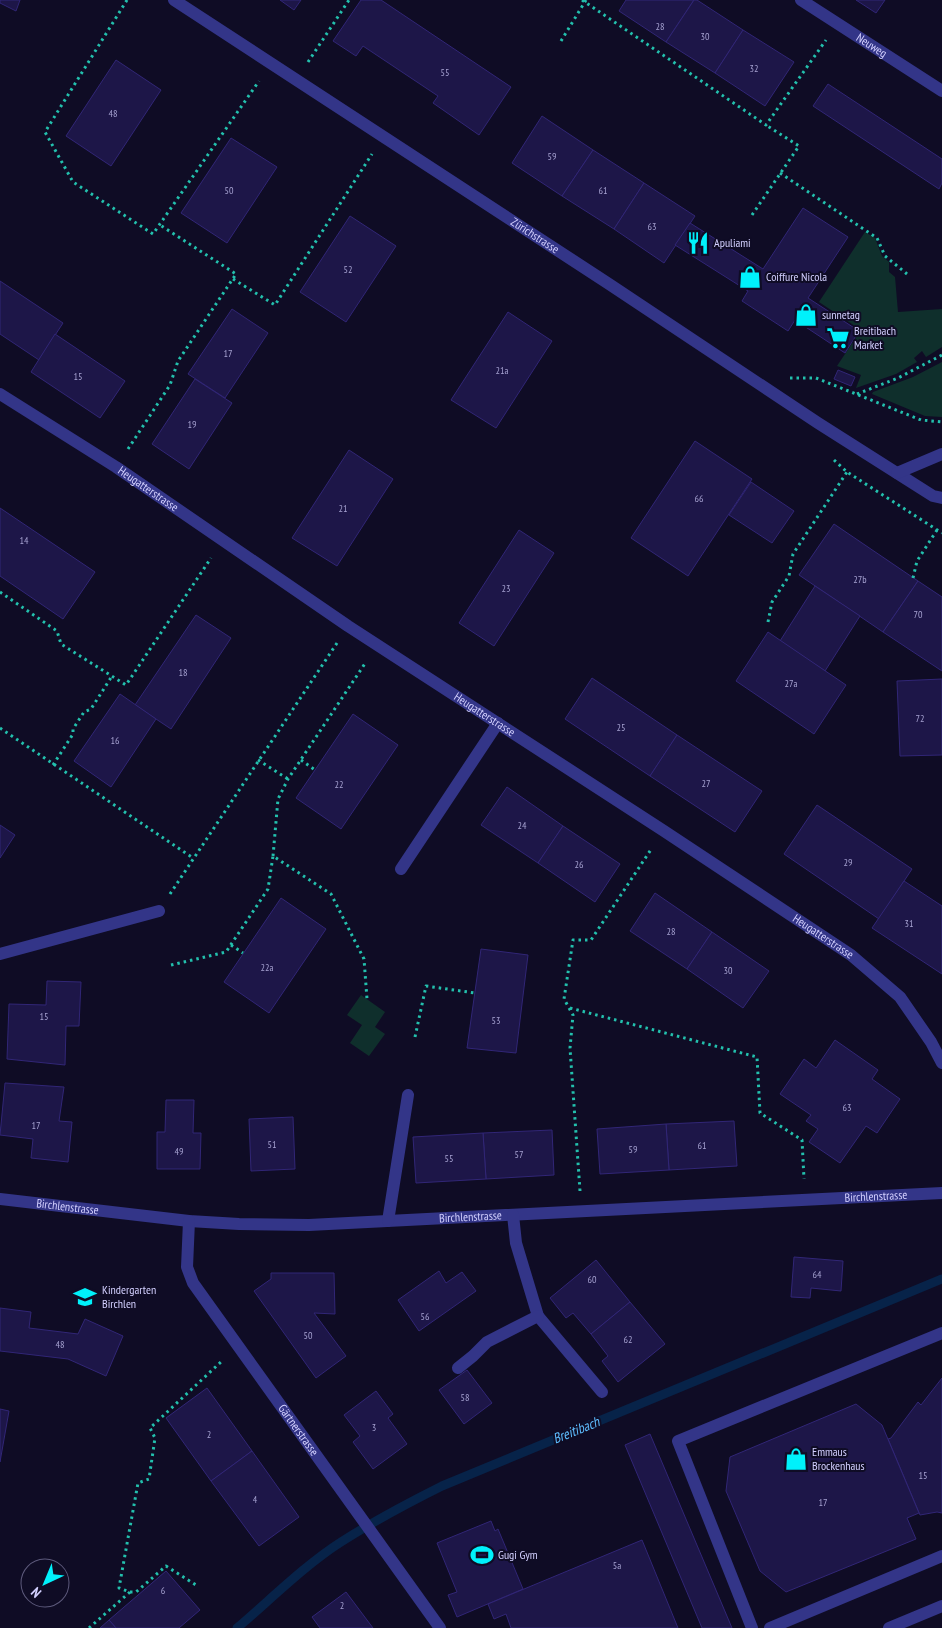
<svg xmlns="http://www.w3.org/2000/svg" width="942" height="1628" viewBox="0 0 942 1628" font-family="'PT Sans Narrow',sans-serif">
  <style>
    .green { fill: #0f2f2c }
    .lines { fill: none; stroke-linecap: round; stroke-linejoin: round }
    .stream { stroke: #072349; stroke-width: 9 }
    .building { fill: #1d1648; stroke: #312676 }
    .path { stroke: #23c0ad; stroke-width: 3; stroke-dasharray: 2.5 4; stroke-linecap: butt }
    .minor { stroke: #333588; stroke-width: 12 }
    .labels { text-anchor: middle; stroke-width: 4; stroke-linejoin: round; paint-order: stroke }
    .number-label { font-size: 10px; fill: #a6a2d1 }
    .street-label { font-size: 12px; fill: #d3d0ff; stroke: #0f0c25 }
    .poi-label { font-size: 12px; fill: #d3d0ff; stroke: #0f0c25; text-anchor: start }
    .water-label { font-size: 14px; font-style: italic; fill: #5ebeff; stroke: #0f0c25 }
  </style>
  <rect width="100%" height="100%" fill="#0f0c25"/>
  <g class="green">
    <path d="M865 232 875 238 882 256 889 262V272L895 277 898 312 942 309V347L926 357 922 351 914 358 917 362 896 374 856 388 861 375 837 366 861 330 819 302Z"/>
    <path d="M942 362V417L925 416 872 394 873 392 913 377Z"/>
    <path d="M361 995 385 1012 375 1027 385 1034 369 1056 350 1043 362 1025 347 1015Z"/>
  </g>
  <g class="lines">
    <path class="stream" d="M237 1628C270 1600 305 1565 341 1542 374 1521 408 1503 442 1486L942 1279"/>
  </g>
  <g class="building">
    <path d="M0 0H20L16 11 0 3Z"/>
    <path d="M280 0H301L294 10Z"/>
    <path d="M361 0H381L511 87 479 135 433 103 438 96 363 46 356 56 333 41Z"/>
    <path d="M626 0H694L666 42 619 11Z"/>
    <path d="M694 0H697L743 30 715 73 666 42Z"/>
    <path d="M856 0H885L876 13Z"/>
    <path d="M743 30 794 62 765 106 715 73Z"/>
    <path d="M116 60 161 90 111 166 66 136Z"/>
    <path d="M828 84 942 159V183L939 189 813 106Z"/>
    <path d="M542 116 593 150 562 196 512 163Z"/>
    <path d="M231 138 277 167 227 243 181 213Z"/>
    <path d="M593 150 644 183 614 229 562 196Z"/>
    <path d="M644 183 695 216 664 263 614 229Z"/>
    <path d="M803 208 848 237 808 298 859 331 845 353 795 320 788 331 742 301 748 291 675 245 690 223 763 269Z"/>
    <path d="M350 216 396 246 346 322 300 292Z"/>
    <path d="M0 281 63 323 39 360 0 334Z"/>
    <path d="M232 309 268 333 225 398 188 374Z"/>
    <path d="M508 312 552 341 496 428 451 400Z"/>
    <path d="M55 334 125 381 100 418 31 372Z"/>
    <path d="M838 370 855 377 851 386 834 379Z"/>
    <path d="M195 379 232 403 189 469 152 444Z"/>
    <path d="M695 441 752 479 688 576 631 538Z"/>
    <path d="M349 450 393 479 337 566 292 538Z"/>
    <path d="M751 482 794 511 772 543 729 515Z"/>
    <path d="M0 508 95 572 63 619 0 576Z"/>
    <path d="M834 524 918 581 883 632 799 575Z"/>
    <path d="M519 530 554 553 494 646 459 623Z"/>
    <path d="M918 581 942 597V671L883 632Z"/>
    <path d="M815 586 860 616 825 671 780 641Z"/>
    <path d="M196 615 231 638 171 729 135 705Z"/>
    <path d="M768 632 846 685 814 734 736 681Z"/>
    <path d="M592 678 677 735 650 776 565 719Z"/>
    <path d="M942 679V755L900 756 897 681Z"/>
    <path d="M120 694 156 719 111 787 74 761Z"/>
    <path d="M353 714 398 745 341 829 296 798Z"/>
    <path d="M677 735 762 791 735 832 650 776Z"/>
    <path d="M507 787 563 826 538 863 481 825Z"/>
    <path d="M817 805 912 869 879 919 784 854Z"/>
    <path d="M0 825 15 835 0 858Z"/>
    <path d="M563 826 620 864 595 902 538 863Z"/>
    <path d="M904 881 942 906V974L872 928Z"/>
    <path d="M655 893 712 932 687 969 630 931Z"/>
    <path d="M281 898 326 929 269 1013 224 982Z"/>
    <path d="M712 932 769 971 743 1008 687 969Z"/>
    <path d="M481 949 528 955 516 1053 467 1048Z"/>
    <path d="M47 981 81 982 79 1026H66L65 1065 7 1059 9 1004 46 1005Z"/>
    <path d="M835 1040 878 1070 872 1079 900 1099 877 1133 866 1126 840 1163 809 1142 818 1129 806 1121 811 1115 780 1094 804 1059 816 1068Z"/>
    <path d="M5 1083 64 1087 59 1121 72 1122 68 1162 31 1158 33 1139 0 1135Z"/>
    <path d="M166 1100H194L193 1133H201L200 1169H157V1132H165Z"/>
    <path d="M293 1117 295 1169 251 1171 249 1119Z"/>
    <path d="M734 1121 737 1166 669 1170 666 1124Z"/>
    <path d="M666 1124 669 1170 600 1174 597 1129Z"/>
    <path d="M552 1130 554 1175 486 1179 483 1133Z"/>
    <path d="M483 1133 486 1179 416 1183 413 1137Z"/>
    <path d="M794 1257 843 1261 841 1291 811 1288 810 1298 791 1297Z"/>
    <path d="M596 1260 630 1302 591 1334 573 1313 566 1318 550 1298Z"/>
    <path d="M439 1271 446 1283 462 1272 476 1291 419 1331 398 1300Z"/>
    <path d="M271 1273H334L335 1314 314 1313 346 1356 316 1378 254 1291 271 1279Z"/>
    <path d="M630 1302 665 1344 618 1382 602 1361 608 1356 591 1334Z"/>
    <path d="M0 1308 31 1312 29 1328 78 1334 85 1319 123 1336 106 1376 68 1359 0 1351Z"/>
    <path d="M467 1370 492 1403 464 1424 439 1390Z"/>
    <path d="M942 1378V1513L937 1512 920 1515 888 1439 891 1438 918 1402 921 1405Z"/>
    <path d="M207 1388 252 1451 211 1481 166 1418Z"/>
    <path d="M376 1391 393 1414 388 1418 407 1444 373 1469 353 1442 360 1436 344 1415Z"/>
    <path d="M856 1404 882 1425 919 1513 907 1518 916 1539 786 1592 760 1571 726 1491 730 1457Z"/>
    <path d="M0 1409 9 1411 0 1462Z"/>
    <path d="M650 1434 732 1628H702L625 1445Z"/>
    <path d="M252 1451 299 1517 259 1546 211 1481Z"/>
    <path d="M491 1521 495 1531 498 1529 523 1589 457 1617 448 1595 457 1592 437 1543Z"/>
    <path d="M642 1540 678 1628H511L506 1614 494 1619 488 1604Z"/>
    <path d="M166 1571 200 1610 179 1628H116L109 1620Z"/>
    <path d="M346 1592 373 1628H320L312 1617Z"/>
    <path d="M109 1620 116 1628H100Z"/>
  </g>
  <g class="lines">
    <g class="path">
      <path d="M127 0 45 132 73 182 153 234 259 81"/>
      <path d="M582 0 766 125 826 40"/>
      <path d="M561 41 586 0"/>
      <path d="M308 62 349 0"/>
      <path d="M780 173 877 238 885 256 907 274"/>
      <path d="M752 215 799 146 766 125"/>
      <path d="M233 279 275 305 372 154"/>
      <path d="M790 378H816L921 420 942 422"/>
      <path d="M857 394 898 378 942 355"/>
      <path d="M128 449 170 385 178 361 236 274 160 225"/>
      <path d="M834 460 847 472 942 533"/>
      <path d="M913 578 917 561 937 530"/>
      <path d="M0 592 57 631 61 644 126 685 211 558"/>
      <path d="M768 622 772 602 789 576 793 554 847 472"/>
      <path d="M0 728 193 858"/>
      <path d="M258 760 288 779"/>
      <path d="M301 760 315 770"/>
      <path d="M53 765 73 734V729L84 712 91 709 112 676"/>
      <path d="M273 856 278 799 288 779 366 662"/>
      <path d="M170 894 337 643"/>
      <path d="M231 945 243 953"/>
      <path d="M171 965 226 952 268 889 273 856 331 894 364 959 367 999"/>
      <path d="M570 1008 757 1057 760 1113 802 1140 804 1179"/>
      <path d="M415 1037 426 986 475 993"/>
      <path d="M580 1191 570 1048 573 1015 564 999 573 940H591L652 848"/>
      <path d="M130 1592H136L166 1566 196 1585"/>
      <path d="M89 1628 130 1592 119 1588 138 1483 149 1479 155 1438 150 1428 223 1360"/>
    </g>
    <g class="minor">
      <path id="s1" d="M174 0 609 284 818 423 933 496 942 498"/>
      <path id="s2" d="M801 0 942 91"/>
      <path id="s3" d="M0 394 116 467 348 626 664 831 851 955 900 997 931 1042 942 1063"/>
      <path d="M897 473 942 454"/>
      <path d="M401 869 498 723"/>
      <path d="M0 954 159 911"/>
      <path id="s4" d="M0 1199 189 1221 239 1224 309 1225 942 1193"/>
      <path d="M513 1215 516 1243 538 1316 602 1392"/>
      <path id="s5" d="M189 1221 187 1267 193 1283 440 1628"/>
      <path d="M388 1221 408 1095"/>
      <path d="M458 1368 473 1356 487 1342 538 1316"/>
      <path d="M752 1628 678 1441 942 1333"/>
      <path d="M770 1628 942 1556"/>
      <path d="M889 1628 942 1606"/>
    </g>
  </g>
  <defs>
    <symbol id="restaurant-bare" viewBox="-9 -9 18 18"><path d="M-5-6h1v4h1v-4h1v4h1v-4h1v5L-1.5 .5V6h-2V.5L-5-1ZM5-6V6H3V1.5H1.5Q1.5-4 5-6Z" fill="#00f1fb" stroke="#0f0c25" stroke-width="2.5" paint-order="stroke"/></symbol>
    <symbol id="shop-bare" viewBox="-9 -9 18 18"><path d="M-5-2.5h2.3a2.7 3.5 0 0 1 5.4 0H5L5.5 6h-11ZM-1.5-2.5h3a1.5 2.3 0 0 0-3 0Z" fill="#00f1fb" stroke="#0f0c25" stroke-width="2.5" paint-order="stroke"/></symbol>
    <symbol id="supermarket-bare" viewBox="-9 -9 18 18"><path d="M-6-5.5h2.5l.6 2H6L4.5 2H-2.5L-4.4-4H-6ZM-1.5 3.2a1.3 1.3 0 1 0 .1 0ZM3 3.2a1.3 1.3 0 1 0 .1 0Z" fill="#00f1fb" stroke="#0f0c25" stroke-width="2.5" paint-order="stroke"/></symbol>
    <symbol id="school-bare" viewBox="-9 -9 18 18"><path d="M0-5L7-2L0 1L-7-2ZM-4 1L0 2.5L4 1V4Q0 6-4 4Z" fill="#00f1fb" stroke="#0f0c25" stroke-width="2.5" paint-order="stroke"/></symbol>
    <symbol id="stadium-bare" viewBox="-9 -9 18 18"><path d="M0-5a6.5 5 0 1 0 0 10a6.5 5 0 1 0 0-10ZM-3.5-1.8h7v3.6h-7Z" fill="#00f1fb" stroke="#0f0c25" stroke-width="2.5" paint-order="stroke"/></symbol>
  </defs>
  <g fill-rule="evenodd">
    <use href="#restaurant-bare" x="682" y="227" width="32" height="32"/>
    <use href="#shop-bare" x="734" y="261" width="32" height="32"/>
    <use href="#shop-bare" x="790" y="299" width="32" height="32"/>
    <use href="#supermarket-bare" x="822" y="322" width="32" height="32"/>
    <use href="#school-bare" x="69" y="1281" width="32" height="32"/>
    <use href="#shop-bare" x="780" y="1443" width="32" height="32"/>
    <use href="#stadium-bare" x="466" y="1539" width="32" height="32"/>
  </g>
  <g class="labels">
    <g class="number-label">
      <text x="660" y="30">28</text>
      <text x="705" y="40">30</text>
      <text x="754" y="72">32</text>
      <text x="445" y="76">55</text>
      <text x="113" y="117">48</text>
      <text x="552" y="160">59</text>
      <text x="229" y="194">50</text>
      <text x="603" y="194">61</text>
      <text x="652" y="230">63</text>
      <text x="348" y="273">52</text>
      <text x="228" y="357">17</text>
      <text x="502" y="374">21a</text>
      <text x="78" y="380">15</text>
      <text x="192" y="428">19</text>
      <text x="699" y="502">66</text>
      <text x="343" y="512">21</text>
      <text x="24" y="544">14</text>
      <text x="860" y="583">27b</text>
      <text x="506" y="592">23</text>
      <text x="918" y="618">70</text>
      <text x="183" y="676">18</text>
      <text x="791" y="687">27a</text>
      <text x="920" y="722">72</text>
      <text x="621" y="731">25</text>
      <text x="115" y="744">16</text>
      <text x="706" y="787">27</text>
      <text x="339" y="788">22</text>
      <text x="522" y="829">24</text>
      <text x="848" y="866">29</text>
      <text x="579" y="868">26</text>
      <text x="909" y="927">31</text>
      <text x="671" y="935">28</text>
      <text x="267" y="971">22a</text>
      <text x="728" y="974">30</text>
      <text x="44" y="1020">15</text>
      <text x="496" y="1024">53</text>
      <text x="847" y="1111">63</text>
      <text x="36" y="1129">17</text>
      <text x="272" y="1148">51</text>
      <text x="702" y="1149">61</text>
      <text x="633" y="1153">59</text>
      <text x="179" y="1155">49</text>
      <text x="519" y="1158">57</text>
      <text x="449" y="1162">55</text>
      <text x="817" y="1278">64</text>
      <text x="592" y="1283">60</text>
      <text x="425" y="1320">56</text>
      <text x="308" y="1339">50</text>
      <text x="628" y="1343">62</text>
      <text x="60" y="1348">48</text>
      <text x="465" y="1401">58</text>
      <text x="374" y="1431">3</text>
      <text x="209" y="1438">2</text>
      <text x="923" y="1479">15</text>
      <text x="255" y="1503">4</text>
      <text x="823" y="1506">17</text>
      <text x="617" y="1569">5a</text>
      <text x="163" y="1594">6</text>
      <text x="342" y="1609">2</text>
    </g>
    <g class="street-label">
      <text dy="4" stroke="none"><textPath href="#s2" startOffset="84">Neuweg</textPath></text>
      <text dy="4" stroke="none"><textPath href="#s1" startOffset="431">Zürichstrasse</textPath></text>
      <text dy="4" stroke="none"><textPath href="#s3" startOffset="176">Heugatterstrasse</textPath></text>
      <text dy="4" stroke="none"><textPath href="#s3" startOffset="581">Heugatterstrasse</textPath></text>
      <text dy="4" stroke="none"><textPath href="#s3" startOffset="986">Heugatterstrasse</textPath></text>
      <text dy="4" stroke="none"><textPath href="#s4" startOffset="878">Birchlenstrasse</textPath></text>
      <text dy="4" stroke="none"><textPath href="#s4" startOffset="68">Birchlenstrasse</textPath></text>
      <text dy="4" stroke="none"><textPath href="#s4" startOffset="472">Birchlenstrasse</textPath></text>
      <text dy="4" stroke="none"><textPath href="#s5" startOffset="244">Gärtnerstrasse</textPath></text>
    </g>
    <g class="poi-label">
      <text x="714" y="247">Apuliami</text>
      <text x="766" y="281">Coiffure Nicola</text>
      <text x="822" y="319">sunnetag</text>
      <text x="854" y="335">Breitibach<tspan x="854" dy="14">Market</tspan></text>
      <text x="102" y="1294">Kindergarten<tspan x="102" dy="14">Birchlen</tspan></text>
      <text x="812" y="1456">Emmaus<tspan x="812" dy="14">Brockenhaus</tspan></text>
      <text x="498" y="1559">Gugi Gym</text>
    </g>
    <g class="water-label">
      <text transform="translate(576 1430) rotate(-22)" y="5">Breitibach</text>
    </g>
  </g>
  <g transform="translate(45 1583) rotate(224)"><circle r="24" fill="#0f0c25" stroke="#5d5a7c"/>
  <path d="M0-4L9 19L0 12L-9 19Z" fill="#00f1fb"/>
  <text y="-8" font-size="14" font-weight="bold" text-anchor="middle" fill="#d3d0ff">N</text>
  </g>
</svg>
